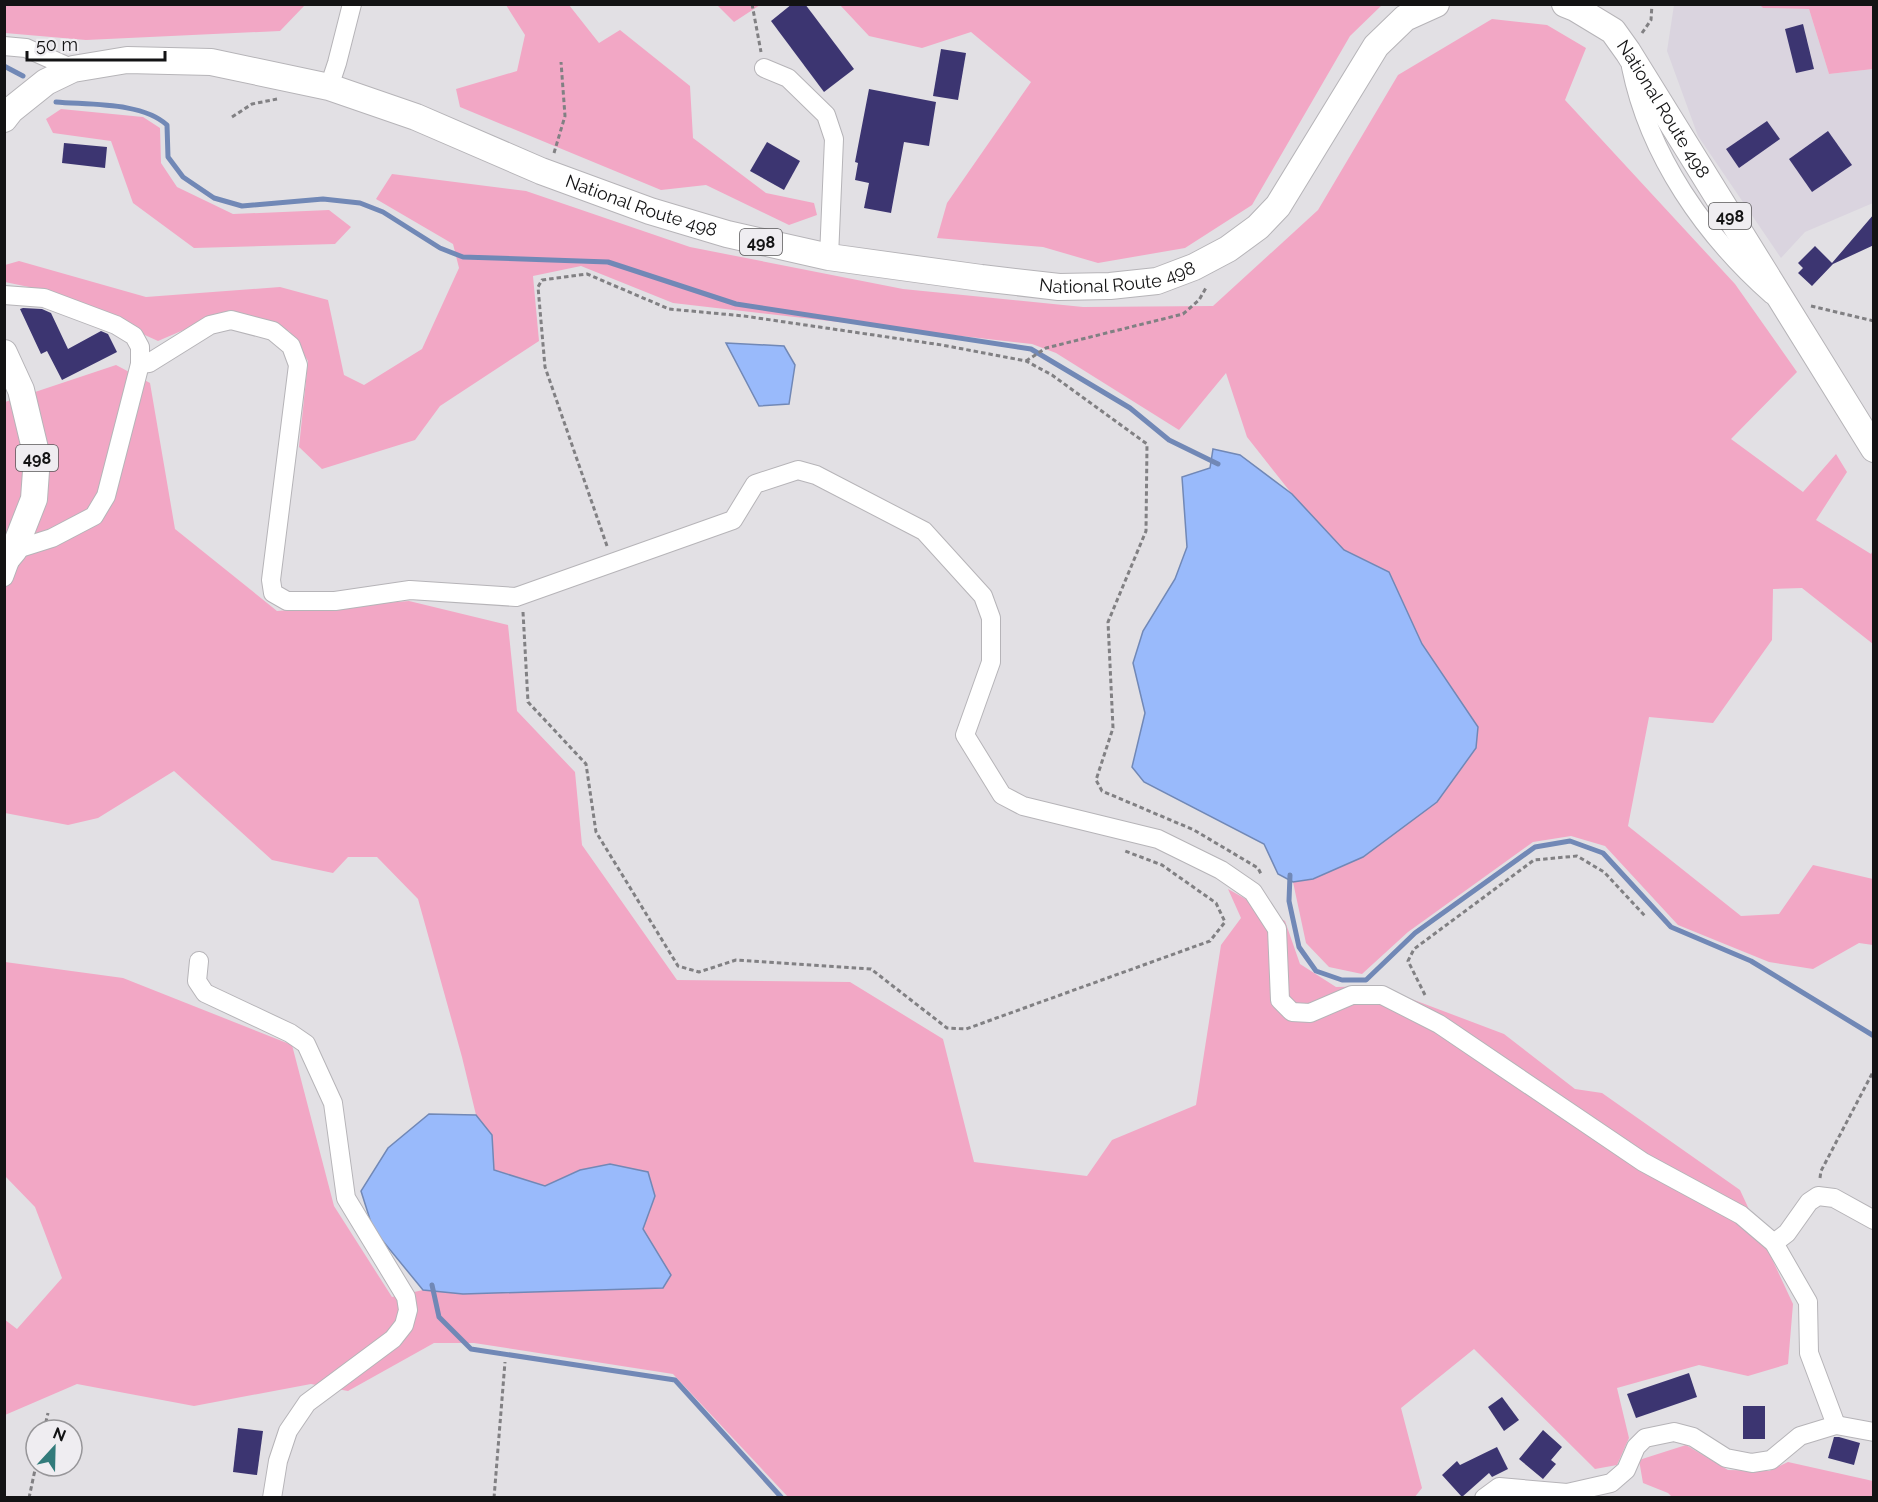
<svg xmlns="http://www.w3.org/2000/svg" width="1878" height="1502" viewBox="0 0 1878 1502" font-family="Raleway,sans-serif">
  <style>
    .built { fill: #dad4df }
    .green { fill: #f2a7c5 }
    .water { fill: #99bafb; stroke: #7188b6; stroke-width: 1.5 }
    .lines { fill: none; stroke-linecap: round; stroke-linejoin: round }
    .stream { stroke: #7188b6; stroke-width: 5 }
    .building { fill: #3c3571 }
    .minor-casing { stroke: #b6b4b8; stroke-width: 20 }
    .highway-casing { stroke: #b6b4b8; stroke-width: 28 }
    .path { stroke: #818083; stroke-width: 3; stroke-dasharray: 4.5 3; stroke-linecap: butt }
    .minor { stroke: #fff; stroke-width: 18 }
    .highway { stroke: #fff; stroke-width: 26 }
    .labels { text-anchor: middle; stroke-width: 6; stroke-linejoin: round; paint-order: stroke }
    .shield { fill: #efedf1; stroke: #555456; stroke-width: 1.5 }
    .shield-label { font-size: 16px; font-weight: bold; fill: #131314 }
    .street-label { font-size: 18px; fill: #131314; stroke: #efedf1 }
  </style>
  <rect width="100%" height="100%" fill="#e2e0e4"/>
  <path class="built" d="M1760 4 1763 8 1809 9 1829 74 1873 69V203L1805 232 1781 258 1698 136 1667 51 1674 5Z"/>
  <g class="green">
    <path d="M4 5 5 4 305 5 280 31 86 40 5 33Z"/>
    <path d="M506 5H569L599 43 620 30 690 86 693 138 766 193 814 203 817 215 789 225 706 185 661 190 460 107 456 89 517 71 525 35Z"/>
    <path d="M717 5H760L734 22Z"/>
    <path d="M840 5H1382L1350 36 1252 205 1185 248 1098 263 1043 247 937 238 947 203 1031 82 971 32 922 48 869 36Z"/>
    <path d="M1760 5H1873V69L1829 74 1809 9 1763 8Z"/>
    <path d="M1492 19 1547 25 1586 48 1565 100 1735 284 1797 372 1731 439 1803 492 1836 454 1847 472 1816 520 1871 554 1873 550V644L1802 588 1773 589 1772 640 1713 723 1649 717 1628 826 1741 916 1779 914 1813 865 1873 879V945L1859 943 1813 969 1769 962 1678 925 1605 846 1571 836 1533 842 1408 932 1362 974 1329 967 1306 943 1293 882 1313 879 1478 727 1422 644 1389 572 1344 550 1292 494 1247 437 1226 373 1179 430 1056 353 1032 344 673 303 581 266 533 276 539 341 440 406 415 440 322 469 299 447 308 361 289 331 230 310 158 341 48 291 5 282V265L19 261 146 297 280 287 328 300 344 375 364 385 422 349 459 268 453 244 376 199 392 174 526 191 690 247 903 289 1083 307 1213 306 1318 210 1398 75Z"/>
    <path d="M61 109 143 117 160 128 161 163 177 187 233 214 329 210 351 227 335 244 194 248 133 203 111 141 53 133 46 119Z"/>
    <path d="M116 365 150 383 175 529 277 611 409 601 508 625 517 711 575 772 582 845 677 980 850 982 943 1039 974 1162 1087 1176 1112 1140 1196 1105 1221 945 1241 918 1228 889 1285 921 1300 964 1336 987 1377 986 1504 1034 1575 1089 1602 1093 1740 1190 1793 1304 1788 1364 1748 1376 1699 1365 1617 1388 1629 1438 1617 1465 1595 1469 1474 1349 1401 1408 1422 1488 1414 1498 788 1497 673 1374 474 1343H434L348 1391 311 1384 194 1406 77 1384 5 1415 4 1319 17 1329 62 1278 35 1207 5 1176V962L123 978 292 1045 334 1206 392 1297 423 1290 463 1294 663 1288 671 1275 643 1229 655 1196 580 1170 545 1186 493 1170 492 1135 476 1115 462 1057 418 899 377 857H348L333 873 272 860 174 771 98 818 68 825 5 813V402Z"/>
    <path d="M1686 1445 1728 1470 1769 1471 1788 1462 1873 1481V1497H1672L1668 1493 1643 1483 1639 1460Z"/>
  </g>
  <g class="water">
    <path d="M726 343 784 346 795 365 789 404 759 406Z"/>
    <path d="M1213 449 1240 455 1292 494 1344 550 1389 572 1422 644 1478 727 1476 748 1437 802 1363 857 1313 879 1293 882 1278 874 1264 844 1144 782 1132 767 1145 713 1133 663 1143 631 1175 579 1187 547 1182 477 1210 468Z"/>
    <path d="M429 1114 476 1115 492 1135 494 1170 545 1186 580 1170 610 1164 648 1172 655 1196 643 1229 671 1275 663 1288 463 1294 423 1290 373 1229 361 1191 388 1148Z"/>
  </g>
  <g class="lines">
    <g class="stream">
      <path d="M4 66 23 76"/>
      <path d="M56 102C89 105 142 102 167 125L168 157 183 177 214 198 242 206 323 199 360 203 383 212 440 248 463 257 608 262 736 304 1031 349 1130 408 1169 440 1218 464"/>
      <path d="M1290 875 1289 901 1299 947 1316 971 1342 980H1366L1415 933 1535 847 1570 841 1603 853 1671 927 1751 961 1874 1036"/>
      <path d="M432 1285 439 1317 471 1349 675 1380 782 1498"/>
    </g>
  </g>
  <g class="building">
    <path d="M792 4H805L854 69 824 92 771 21Z"/>
    <path d="M1803 24 1814 69 1796 73 1785 29Z"/>
    <path d="M941 49 966 53 958 100 933 96Z"/>
    <path d="M869 89 936 102 929 146 904 142 891 213 864 208 869 183 855 180 858 163 855 162Z"/>
    <path d="M1767 121 1780 139 1739 168 1726 149Z"/>
    <path d="M1828 131 1852 165 1812 192 1789 159Z"/>
    <path d="M767 142 800 161 784 190 750 171Z"/>
    <path d="M64 143 107 147 105 168 62 163Z"/>
    <path d="M1874 214V245L1833 264 1812 286 1798 273 1803 268 1798 263 1815 246 1832 263Z"/>
    <path d="M23 308 42 309 51 313 68 349 101 331 108 334 117 352 62 380 47 351 41 354 20 309Z"/>
    <path d="M1689 1373 1697 1397 1636 1418 1627 1394Z"/>
    <path d="M1502 1397 1519 1420 1504 1431 1488 1407Z"/>
    <rect x="1743" y="1406" width="22" height="33"/>
    <path d="M238 1428 263 1431 257 1475 233 1472Z"/>
    <path d="M1543 1430 1562 1447 1551 1460 1556 1464 1543 1479 1519 1459Z"/>
    <path d="M1834 1437H1839L1860 1443 1854 1465 1828 1458Z"/>
    <path d="M1497 1447 1508 1469 1492 1477 1489 1473 1462 1497 1442 1475 1457 1461 1460 1465Z"/>
  </g>
  <g class="lines">
    <defs>
      <g id="minor">
        <path d="M4 46 26 48 73 69"/>
        <path d="M1631 67C1649 156 1705 236 1772 295"/>
        <path d="M764 68 788 78 826 115 834 139 829 257"/>
        <path d="M329 87 337 63 352 4"/>
        <path d="M4 295 44 298 116 325 134 336 140 347V364L106 496 94 516 52 538 14 550 4 577"/>
        <path d="M140 364 149 363 210 325 231 320 273 331 291 346 298 365 271 580 273 593 287 601H335L410 590 516 597 733 520 755 484 798 470 816 475 924 531 983 596 991 618V662L965 735 1002 795 1023 806 1158 839 1221 870 1253 892 1277 929 1280 1000 1292 1012 1310 1013 1352 995H1382L1439 1024 1643 1162 1741 1215 1774 1243 1808 1302 1809 1353 1836 1425"/>
        <path d="M199 961 197 981 205 993 290 1033 306 1044 333 1103 346 1198 406 1297 408 1310 404 1325 393 1339 307 1403 288 1431 278 1461 272 1498"/>
        <path d="M1774 1243 1787 1233 1809 1202 1818 1196 1834 1198 1874 1220"/>
        <path d="M1484 1498 1499 1487 1567 1493"/>
        <path d="M1567 1498V1493L1611 1483 1626 1470 1636 1447 1645 1438 1674 1432 1693 1437 1726 1458 1752 1463 1771 1460 1800 1436 1836 1425 1874 1432"/>
      </g>
      <g id="highway">
        <path id="s1" d="M1565 4 1575 8 1613 31 1628 52 1874 449"/>
        <path id="s2" d="M4 119 11 110 46 82 73 69 127 60 211 62 329 87 416 117 541 171 650 211 727 234 829 257 981 278 1059 287 1110 286 1157 281 1194 267 1228 249 1258 227 1278 206 1376 46 1405 18 1436 4"/>
        <path d="M4 353 21 390 37 457 34 499 14 550 4 562"/>
      </g>
    </defs>
    <use href="#minor" class="minor-casing"/>
    <use href="#highway" class="highway-casing"/>
    <g class="path">
      <path d="M752 4 761 52"/>
      <path d="M1642 33 1651 20 1652 4"/>
      <path d="M232 117 252 104 277 99"/>
      <path d="M554 153 565 116 561 62"/>
      <path d="M1811 306 1874 321"/>
      <path d="M1026 361 1046 348 1183 314 1199 300 1207 286"/>
      <path d="M607 546 545 367 538 287 542 280 587 274 669 309 744 316 942 345 1026 361 1052 375 1147 444 1146 531 1108 622 1113 728 1096 780 1102 791 1194 830 1258 868 1261 874"/>
      <path d="M523 612 528 702 586 764 596 832 678 966 699 972 736 960 871 969 947 1028 966 1029 1210 941 1225 922 1216 903 1162 865 1125 851"/>
      <path d="M1425 995 1408 961 1414 949 1534 860 1577 856 1604 872 1646 917"/>
      <path d="M1820 1178 1821 1171 1874 1070"/>
      <path d="M44 1430 48 1413"/>
      <path d="M29 1498 36 1465"/>
      <path d="M494 1498 505 1362"/>
    </g>
    <use href="#minor" class="minor"/>
    <use href="#highway" class="highway"/>
  </g>
  <g class="labels">
    <g class="shield">
      <rect x="1709" y="203" width="42" height="26" rx="4.5"/>
      <rect x="740" y="229" width="42" height="26" rx="4.5"/>
      <rect x="16" y="445" width="42" height="26" rx="4.5"/>
    </g>
    <g class="shield-label">
      <text x="1730" y="222">498</text>
      <text x="761" y="248">498</text>
      <text x="37" y="464">498</text>
    </g>
    <g class="street-label">
      <text dy="6" stroke="none"><textPath href="#s1" startOffset="148">National Route 498</textPath></text>
      <text dy="6" stroke="none"><textPath href="#s2" startOffset="680">National Route 498</textPath></text>
      <text dy="6" stroke="none"><textPath href="#s2" startOffset="1166">National Route 498</textPath></text>
    </g>
  </g>
  <rect width="1878" height="1502" fill="none" stroke="#131314" stroke-width="12"/>
  <g transform="translate(54 1448) rotate(22)"><circle r="28" fill="#efedf1" stroke="#979699" stroke-width="1.5"/>
  <path d="M0-4.5L10 22L0 15L-10 22Z" fill="#327b7b"/>
  <text y="-9" font-size="16" font-weight="bold" text-anchor="middle" fill="#131314">N</text>
  </g>
  <path d="M27 51v9h138v-9" fill="none" stroke="#131314" stroke-width="3"/>
  <text x="36" y="51" font-size="18" fill="#131314" stroke="#efedf1" stroke-width="4.5" paint-order="stroke">50 m</text>
</svg>
